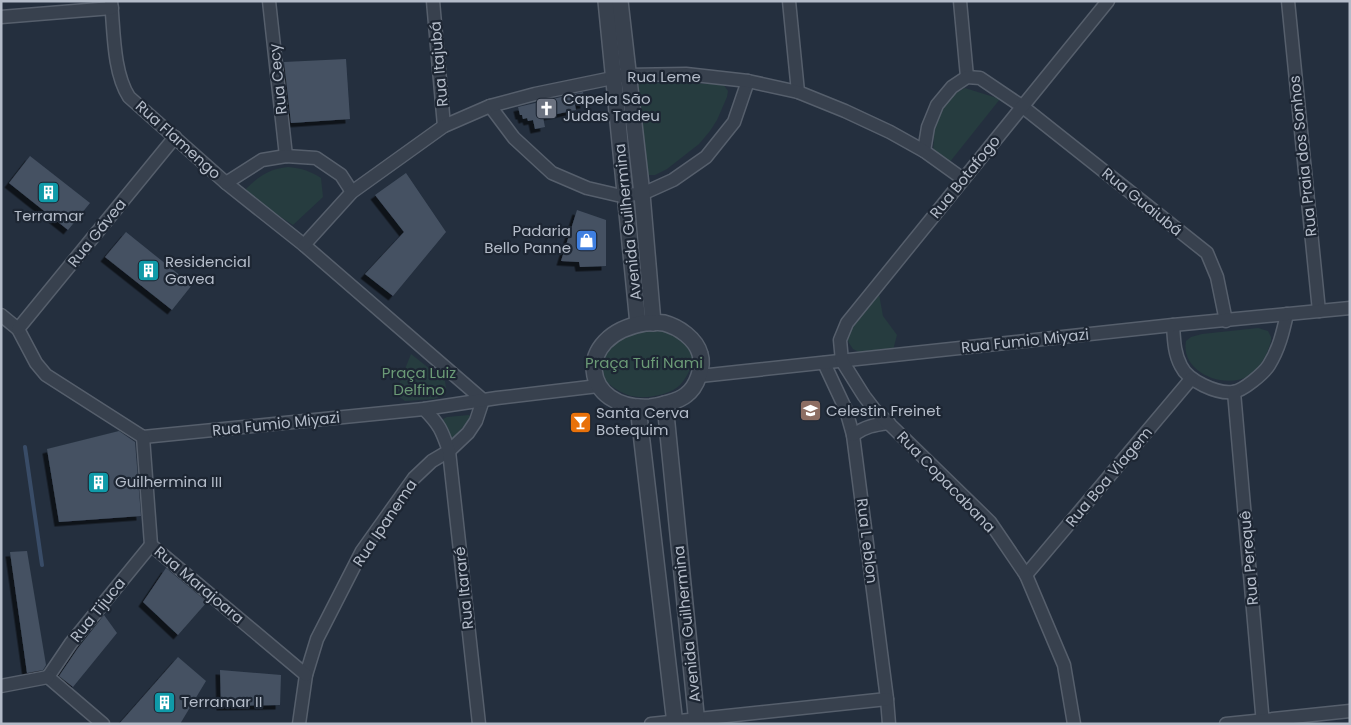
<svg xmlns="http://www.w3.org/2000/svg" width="1351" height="725" viewBox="0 0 1351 725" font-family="Poppins,sans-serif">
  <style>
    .green { fill: #263c3f }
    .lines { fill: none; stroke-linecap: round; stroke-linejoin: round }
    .stream { stroke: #394c67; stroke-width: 4 }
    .building { fill: #455162; filter: url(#shadow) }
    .minor-casing { stroke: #565f6c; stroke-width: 15 }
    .tertiary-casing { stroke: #565f6c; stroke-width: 18 }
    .minor { stroke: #38414e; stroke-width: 12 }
    .tertiary { stroke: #38414e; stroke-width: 15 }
    .labels { text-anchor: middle; stroke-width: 4.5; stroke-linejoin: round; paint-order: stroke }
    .street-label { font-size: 15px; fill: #b4bcc9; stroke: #1d2633 }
    .poi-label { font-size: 15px; fill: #b4bcc9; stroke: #1d2633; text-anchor: start }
    .park-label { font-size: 15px; fill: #6b9a76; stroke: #1d2633 }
  </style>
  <defs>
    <filter id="shadow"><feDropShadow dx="-4.5" dy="4.5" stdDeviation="0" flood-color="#0009"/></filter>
  </defs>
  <rect width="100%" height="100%" fill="#242f3e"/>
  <g class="green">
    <path d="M634 83 723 84 728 91 727 97 717 120 710 131 699 144 667 169 655 175H647Z"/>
    <path d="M965 88 1000 99 949 163 933 154C935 122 933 104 965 88Z"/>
    <path d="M288 167C301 168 310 171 321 178L323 197 293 225 248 196 246 189C259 176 269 169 288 167Z"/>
    <path d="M879 294 883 316 897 335 893 350 861 353 853 349 849 343 847 338 849 329Z"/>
    <path d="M650 328 680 334 693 354C692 359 692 364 690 369 688 374 684 381 680 385 669 396 642 400 628 395 617 391 608 384 600 375L601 350 608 341Z"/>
    <path d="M1258 328 1268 331 1271 337V341C1267 355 1261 368 1248 376 1224 390 1180 372 1186 341L1191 337 1202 334Z"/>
    <path d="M411 354 445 381 446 388 441 396 434 399 405 401 395 394Z"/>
    <path d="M469 415 471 417 470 419 450 442 443 419 447 417Z"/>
  </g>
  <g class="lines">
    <path class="stream" d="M25 447 42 565"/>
  </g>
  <g class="building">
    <path d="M346 59 350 119 291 123 284 62Z"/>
    <path d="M583 92 585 104 575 105 576 110 543 117 545 127 535 129 533 120 528 121 527 118 523 119 522 115H520L518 107Z"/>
    <path d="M30 156 90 203 68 230 9 183Z"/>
    <path d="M406 173 446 232 393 296 365 274 404 232 375 195Z"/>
    <path d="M577 210 606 220V266L580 267 579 262 561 261Z"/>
    <path d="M126 232 192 285 172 310 105 257Z"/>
    <path d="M119 431 135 442 141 516 59 522 47 449Z"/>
    <path d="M27 551 46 665 43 670 27 673 10 552Z"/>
    <path d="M166 568 207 602 178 635 143 602Z"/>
    <path d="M104 615 117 633 73 687 59 676 78 648Z"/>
    <path d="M178 657 206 681 180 724H119Z"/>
    <path d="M220 670 281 675 280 705 221 706Z"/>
  </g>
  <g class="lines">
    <defs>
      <g id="minor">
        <path d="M111 1C114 31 113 72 129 97L226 183 304 245 483 400 476 421 468 433 449 451 432 461 414 478 362 551 317 639 306 675 299 724"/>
        <path d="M269 1 286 156"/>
        <path d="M433 1 444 126"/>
        <path d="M789 1 798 92"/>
        <path d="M960 1 967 77"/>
        <path d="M1288 1 1319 311"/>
        <path d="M1 17 112 8"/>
        <path d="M490 106 514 138 552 173 587 188 617 195 642 194 673 180 706 157 734 122 748 81"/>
        <path d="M924 151 928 127 937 105 952 87 967 77 980 78 1023 107 1207 253 1217 277 1226 321"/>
        <path d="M226 183 262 160 286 156 316 158 341 175 352 192"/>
        <path d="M304 245 352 192 444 126 490 106 535 94 627 75 686 74 748 81 798 92 845 111 890 132 924 151 963 179"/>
        <path d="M1 315 18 329 36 363 46 375 143 437 424 409 497 398 598 386"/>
        <path d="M1173 325C1174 339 1174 353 1181 366 1188 381 1217 394 1233 392 1243 391 1264 373 1269 365 1279 349 1283 332 1287 314"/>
        <path d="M18 329 175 137"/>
        <path d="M824 363 846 410 853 435 887 699 889 724"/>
        <path d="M700 376 1173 325 1350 308"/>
        <path d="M1234 392 1263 724"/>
        <path d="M424 409C440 425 442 431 449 451L479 724"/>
        <path d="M853 435C866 426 874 425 889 423"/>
        <path d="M143 437 151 545 306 675"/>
        <path d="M1026 575 1191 379"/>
        <path d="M48 677 71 643 151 545"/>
        <path d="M48 677 103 724"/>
        <path d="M1 686 48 677"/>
        <path d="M651 724 887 699"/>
        <path d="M1074 724 1064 665 1026 575 990 522 874 409 864 396 842 361 840 340 847 323 1108 1"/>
        <path d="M1226 724 1350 711"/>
      </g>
      <g id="tertiary">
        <path d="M606 1 638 324"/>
        <path d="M620 1 642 194 653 323"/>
        <path d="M645 323C651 323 658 322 664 323 679 327 696 339 700 354 704 367 697 387 686 395 679 401 659 406 650 407 581 411 572 335 645 323Z"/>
        <path d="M665 404 697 724"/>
        <path d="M638 407 675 724"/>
      </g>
    </defs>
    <use href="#minor" class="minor-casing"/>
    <use href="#tertiary" class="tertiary-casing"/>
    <use href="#minor" class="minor"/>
    <use href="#tertiary" class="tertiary"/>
  </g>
  <defs>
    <symbol id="church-square" viewBox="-11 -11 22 22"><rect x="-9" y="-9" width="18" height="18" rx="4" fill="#6b7280" stroke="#1d2633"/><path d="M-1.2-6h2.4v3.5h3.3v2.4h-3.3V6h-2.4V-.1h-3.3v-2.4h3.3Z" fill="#fff"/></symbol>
    <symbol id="building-square" viewBox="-11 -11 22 22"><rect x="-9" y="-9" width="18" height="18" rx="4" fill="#0f9aa8" stroke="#1d2633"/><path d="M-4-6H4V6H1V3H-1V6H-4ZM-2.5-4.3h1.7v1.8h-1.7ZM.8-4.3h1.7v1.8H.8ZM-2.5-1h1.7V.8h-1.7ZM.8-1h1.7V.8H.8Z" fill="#fff"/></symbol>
    <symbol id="shop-square" viewBox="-11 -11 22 22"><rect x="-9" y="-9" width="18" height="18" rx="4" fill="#3f7fe0" stroke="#1d2633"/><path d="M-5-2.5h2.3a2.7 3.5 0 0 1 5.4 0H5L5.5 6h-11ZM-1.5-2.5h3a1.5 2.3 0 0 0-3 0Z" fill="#fff"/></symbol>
    <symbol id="school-square" viewBox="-11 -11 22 22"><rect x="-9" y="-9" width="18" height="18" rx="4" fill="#8d6e63" stroke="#1d2633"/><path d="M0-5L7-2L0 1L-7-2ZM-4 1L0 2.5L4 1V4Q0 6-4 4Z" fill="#fff"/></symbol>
    <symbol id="bar-square" viewBox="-11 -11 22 22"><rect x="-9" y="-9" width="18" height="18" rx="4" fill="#e8710a" stroke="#1d2633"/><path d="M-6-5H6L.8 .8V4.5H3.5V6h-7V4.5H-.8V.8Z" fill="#fff"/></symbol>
  </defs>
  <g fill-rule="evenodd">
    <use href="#church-square" x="534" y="96" width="25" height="25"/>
    <use href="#building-square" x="36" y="180" width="25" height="25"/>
    <use href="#shop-square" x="574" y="228" width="25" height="25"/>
    <use href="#building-square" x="136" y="258" width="25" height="25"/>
    <use href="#school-square" x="798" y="398" width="25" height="25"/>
    <use href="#bar-square" x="568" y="410" width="25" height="25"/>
    <use href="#building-square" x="86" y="470" width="25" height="25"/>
    <use href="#building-square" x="152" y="690" width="25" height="25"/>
  </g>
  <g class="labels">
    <g class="street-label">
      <text transform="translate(439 64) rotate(-95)" y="5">Rua Itajubá</text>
      <text x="664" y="82">Rua Leme</text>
      <text transform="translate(278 79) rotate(-96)" y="5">Rua Cecy</text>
      <text transform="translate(178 140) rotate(42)" y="5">Rua Flamengo</text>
      <text transform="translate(1303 156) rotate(-96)" y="5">Rua Praia dos Sonhos</text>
      <text transform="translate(965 177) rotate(-51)" y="5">Rua Botafogo</text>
      <text transform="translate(1142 202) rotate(39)" y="5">Rua Guaiubá</text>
      <text transform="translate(628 222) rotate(-96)" y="5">Avenida Guilhermina</text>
      <text transform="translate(97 233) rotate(-51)" y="5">Rua Gávea</text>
      <text transform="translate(1025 341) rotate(-6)" y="5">Rua Fumio Miyazi</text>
      <text transform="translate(276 424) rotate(-6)" y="5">Rua Fumio Miyazi</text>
      <text transform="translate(1109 477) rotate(-50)" y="5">Rua Boa Viagem</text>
      <text transform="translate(946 482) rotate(46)" y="5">Rua Copacabana</text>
      <text transform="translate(385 523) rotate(-56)" y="5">Rua Ipanema</text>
      <text transform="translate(867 541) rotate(83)" y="5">Rua L eblon</text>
      <text transform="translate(1249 558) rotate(-95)" y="5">Rua Perequê</text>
      <text transform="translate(199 585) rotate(40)" y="5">Rua Marajoara</text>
      <text transform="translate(464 588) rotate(-96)" y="5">Rua Itararé</text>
      <text transform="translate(98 610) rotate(-51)" y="5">Rua Tijuca</text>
      <text transform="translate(687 624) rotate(-96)" y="5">Avenida Guilhermina</text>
    </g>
    <g class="poi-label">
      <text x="563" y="104">Capela São<tspan x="563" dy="17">Judas Tadeu</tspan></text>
      <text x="49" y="221" text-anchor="middle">Terramar</text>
      <text x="571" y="236" text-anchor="end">Padaria<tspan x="571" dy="17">Bello Panne</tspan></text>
      <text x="165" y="267">Residencial<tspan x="165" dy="17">Gavea</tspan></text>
      <text x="826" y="416">Celestin Freinet</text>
      <text x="596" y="418">Santa Cerva<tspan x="596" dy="17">Botequim</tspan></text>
      <text x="115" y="487">Guilhermina III</text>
      <text x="181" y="707">Terramar II</text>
    </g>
    <g class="park-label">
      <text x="644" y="368">Praça Tufi Nami</text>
      <text x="419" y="378">Praça Luiz<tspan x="419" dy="17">Delfino</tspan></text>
    </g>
  </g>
  <rect width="1351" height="725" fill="none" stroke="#b4bcc9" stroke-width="5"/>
</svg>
